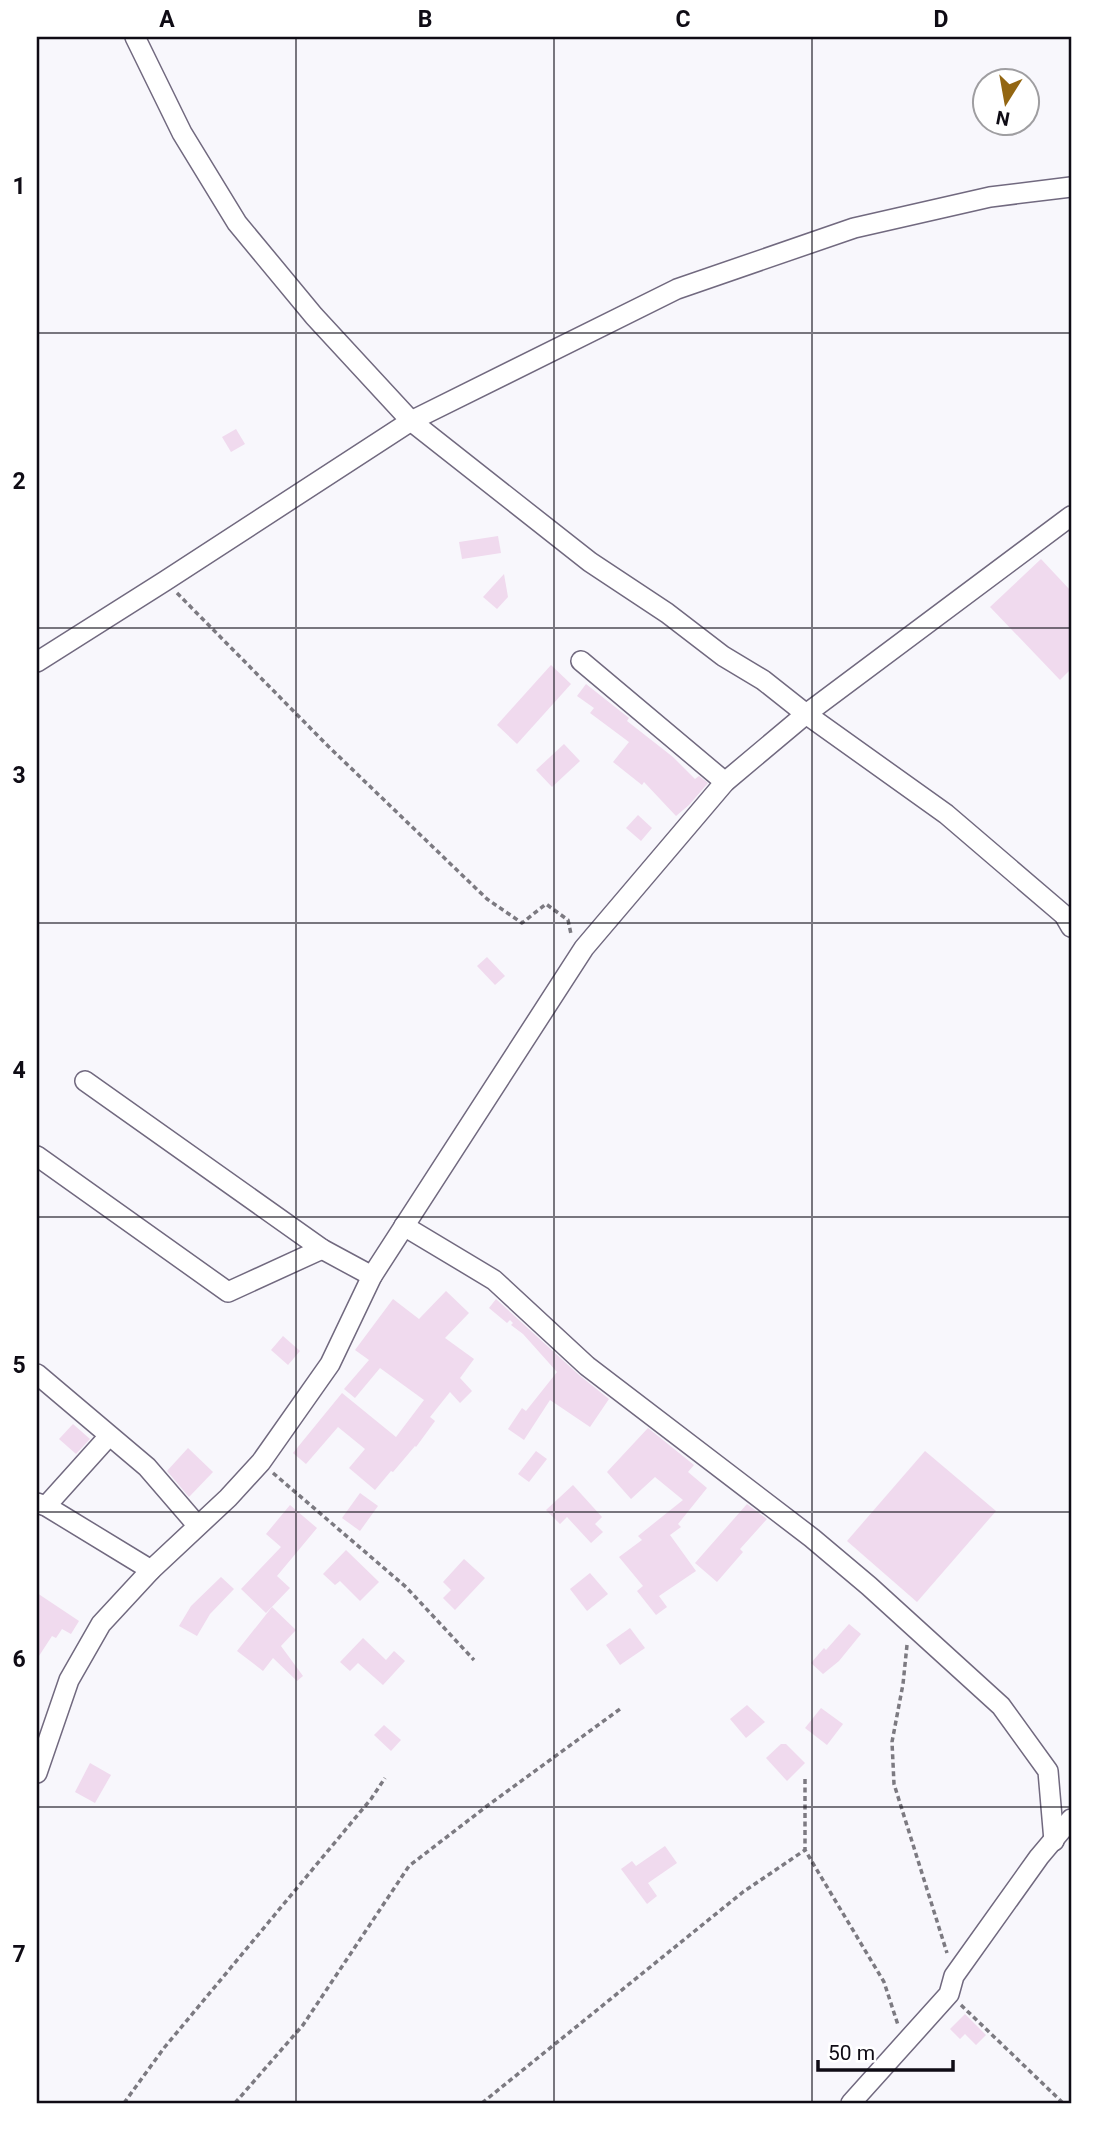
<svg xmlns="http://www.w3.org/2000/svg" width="1108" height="2140" viewBox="0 0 1108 2140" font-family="Roboto,sans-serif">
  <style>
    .building { fill: #f0daee }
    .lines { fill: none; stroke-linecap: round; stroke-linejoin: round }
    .minor-casing { stroke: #71697f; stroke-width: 22 }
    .path { stroke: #7c7a81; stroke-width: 3.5; stroke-dasharray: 5 3.5; stroke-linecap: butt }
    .minor { stroke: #fff; stroke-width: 19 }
    .grid { fill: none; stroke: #0f0c15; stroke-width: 2; stroke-opacity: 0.55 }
    .neatline { fill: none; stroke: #0f0c15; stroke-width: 2.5 }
    .grid-label { font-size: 23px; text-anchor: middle; font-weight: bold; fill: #0f0c15 }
  </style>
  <rect width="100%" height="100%" fill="#f8f7fc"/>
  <g class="building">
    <path d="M236 429 245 444 231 452 222 437Z"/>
    <path d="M498 536 501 553 462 559 459 542Z"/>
    <path d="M1041 559 1071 591V669L1060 680 990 607Z"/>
    <path d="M504 574 508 597 497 609 483 597Z"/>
    <path d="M551 665 571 684 517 744 497 725Z"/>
    <path d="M586 684 629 718 627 721 673 757 695 779 699 776 708 783 689 805 676 816 644 782 642 785 613 762 629 742 590 713 594 708 577 696Z"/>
    <path d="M564 744 580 761 552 787 536 770Z"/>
    <path d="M638 815 652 828 641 841 626 828Z"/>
    <path d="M487 957 505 976 495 985 477 966Z"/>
    <path d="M446 1291 469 1313 445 1338 474 1359 460 1378 472 1391 460 1403 450 1392 430 1417 435 1421 416 1447 415 1446 393 1472 391 1471 375 1490 349 1468 365 1449 338 1427 306 1464 293 1453 342 1393 396 1437 424 1400 380 1368 355 1398 344 1389 369 1360 355 1350 393 1299 419 1319Z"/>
    <path d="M496 1299 579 1375 609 1399 590 1427 550 1400 524 1440 508 1429 522 1408 526 1411 557 1372 523 1334 511 1325 513 1323 510 1320 507 1323 489 1308Z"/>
    <path d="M283 1336 300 1351 288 1365 271 1350Z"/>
    <path d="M73 1424 90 1439 76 1454 59 1439Z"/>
    <path d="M648 1428 694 1465 688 1472 707 1488 678 1524 681 1527 670 1535 696 1571 659 1596 667 1607 656 1615 637 1591 643 1586 619 1557 642 1540 638 1536 683 1500 655 1477 631 1499 607 1472Z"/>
    <path d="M188 1448 213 1472 189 1497 167 1471Z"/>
    <path d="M536 1451 547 1459 529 1482 518 1474Z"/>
    <path d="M925 1451 996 1511 917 1602 847 1541Z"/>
    <path d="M573 1485 602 1517 595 1524 603 1532 591 1543 567 1517 560 1524 546 1510Z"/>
    <path d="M360 1493 378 1506 360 1531 342 1518Z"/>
    <path d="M747 1504 767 1519 740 1549 743 1552 717 1582 695 1563Z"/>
    <path d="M290 1505 317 1528 277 1576 290 1588 266 1613 241 1589 281 1547 266 1534Z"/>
    <path d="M346 1550 379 1582 360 1601 340 1581 335 1585 323 1574Z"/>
    <path d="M464 1559 485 1578 455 1610 443 1598 451 1590 443 1582Z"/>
    <path d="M590 1573 608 1594 587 1611 570 1589Z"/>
    <path d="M221 1577 234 1589 210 1614 197 1636 179 1626 191 1606Z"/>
    <path d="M37 1593 79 1621 71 1634 62 1629 56 1638 52 1636 37 1659Z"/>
    <path d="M272 1607 296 1630 281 1646 303 1676 297 1681 273 1658 263 1671 237 1651Z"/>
    <path d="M849 1624 861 1634 839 1661 823 1674 811 1663 824 1648 826 1650Z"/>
    <path d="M630 1628 645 1648 620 1665 606 1645Z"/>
    <path d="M363 1638 386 1660 394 1651 405 1661 383 1685 358 1663 350 1671 340 1662Z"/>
    <path d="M747 1705 765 1722 746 1738 730 1719Z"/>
    <path d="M821 1708 843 1724 827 1745 805 1728Z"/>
    <path d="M384 1725 401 1740 391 1751 374 1735Z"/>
    <path d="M781 1744H786L805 1763 787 1781 766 1758Z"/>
    <path d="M90 1763 111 1775 95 1803 75 1792Z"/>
    <path d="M665 1846 677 1863 648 1883 657 1896 647 1904 621 1869 632 1861 636 1866Z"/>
    <path d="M965 2014 986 2035 976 2045 965 2034 960 2039 950 2029Z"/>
  </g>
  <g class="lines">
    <defs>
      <g id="minor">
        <path d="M135 37 182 133 237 223 314 316 411 421 590 562 667 613 723 656 763 680 806 714 946 814 1064 915 1071 927"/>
        <path d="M581 661 725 782"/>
        <path d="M37 662 165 581 411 421 677 289 854 228 990 197 1071 187"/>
        <path d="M85 1081 322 1249 372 1276"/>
        <path d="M37 1156 228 1292 322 1249"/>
        <path d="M404 1226 494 1280 587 1366 812 1538 869 1586 1001 1706 1048 1771 1054 1841"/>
        <path d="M37 1374 147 1467 197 1525"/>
        <path d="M37 1503 46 1506 151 1570"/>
        <path d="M46 1506 109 1436"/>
        <path d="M37 1773 69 1680 101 1624 151 1570 228 1498 261 1462 330 1364 372 1276 584 948 725 782 806 714 1071 516"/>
        <path d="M851 2103 949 1994 954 1976 1039 1857 1071 1819"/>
      </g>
    </defs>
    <use href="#minor" class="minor-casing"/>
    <g class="path">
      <path d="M177 593 329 747 487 899 522 923 546 904 568 920 571 934"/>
      <path d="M273 1473 406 1587 474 1660"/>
      <path d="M907 1645 903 1684 892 1742 894 1784 947 1953"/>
      <path d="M805 1779V1850L884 1982 898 2025"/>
      <path d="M961 2005 1063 2103"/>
      <path d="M124 2103 164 2048 371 1799 385 1778"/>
      <path d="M235 2103 303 2025 409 1866 487 1806 620 1709"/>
      <path d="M482 2103 743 1892 805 1850"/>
    </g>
    <use href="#minor" class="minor"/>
  </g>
  <path class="grid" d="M296 37V2103M554 37V2103M812 37V2103M37 333H1071M37 628H1071M37 923H1071M37 1217H1071M37 1512H1071M37 1807H1071"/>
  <rect width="1108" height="2140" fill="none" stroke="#ffffff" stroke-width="77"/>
  <g transform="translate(1006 102) rotate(191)"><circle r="33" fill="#ffffff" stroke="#9f9ea1" stroke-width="2"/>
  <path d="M0-5L12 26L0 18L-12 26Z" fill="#936612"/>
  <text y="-10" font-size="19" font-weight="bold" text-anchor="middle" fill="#0f0c15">N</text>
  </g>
  <path d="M818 2060v10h135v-10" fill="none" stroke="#0f0c15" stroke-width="3.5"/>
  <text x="828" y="2060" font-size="21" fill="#0f0c15" stroke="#ffffff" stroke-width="5" paint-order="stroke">50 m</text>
  <rect x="38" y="38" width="1032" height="2064" class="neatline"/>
  <g class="grid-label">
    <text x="167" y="27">A</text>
    <text x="425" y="27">B</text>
    <text x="683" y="27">C</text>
    <text x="941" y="27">D</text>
    <text x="19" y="194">1</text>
    <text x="19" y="489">2</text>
    <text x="19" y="783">3</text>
    <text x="19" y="1078">4</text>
    <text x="19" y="1373">5</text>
    <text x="19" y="1667">6</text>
    <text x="19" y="1962">7</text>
  </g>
</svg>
